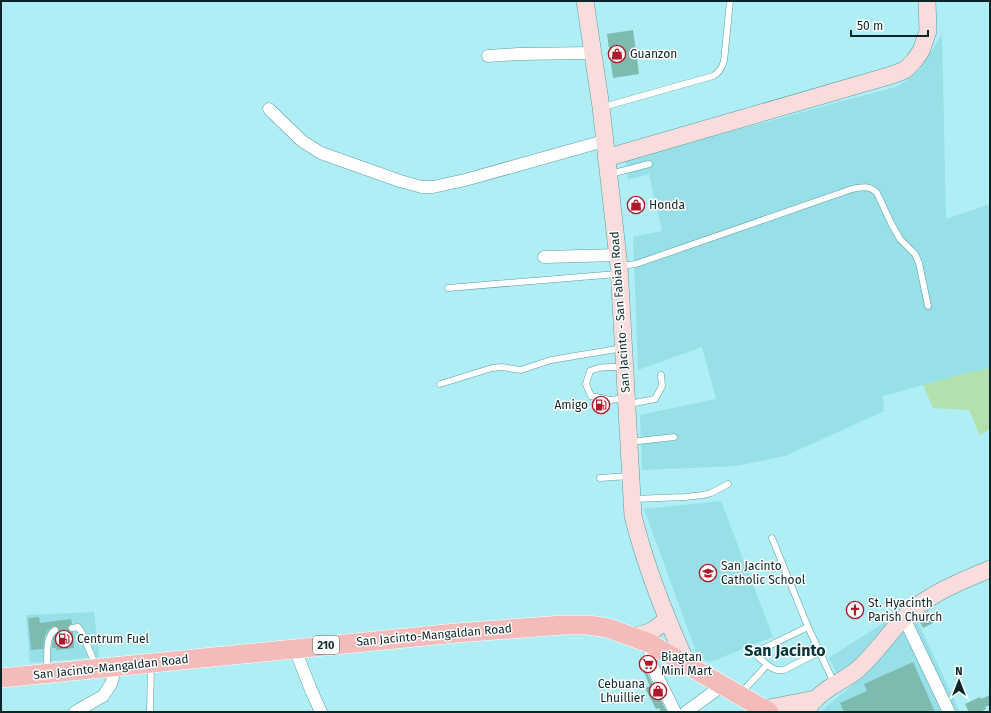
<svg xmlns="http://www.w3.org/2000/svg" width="991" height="713" viewBox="0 0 991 713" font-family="'Fira Sans',sans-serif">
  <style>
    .built { fill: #97e0e7 }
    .green { fill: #b2e1ad }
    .building { fill: #7dbaaf }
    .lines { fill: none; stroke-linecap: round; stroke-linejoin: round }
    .lane-casing { stroke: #5e9ca1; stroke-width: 7 }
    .street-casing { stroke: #5e9ca1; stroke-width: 13 }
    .secondary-casing { stroke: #5e9ca1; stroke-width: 18 }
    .primary-casing { stroke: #fff; stroke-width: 20 }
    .lane { stroke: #fff; stroke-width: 6 }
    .street { stroke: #fff; stroke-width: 12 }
    .secondary { stroke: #f9dddc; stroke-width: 17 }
    .primary { stroke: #f3bbb9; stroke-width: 19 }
    .labels { text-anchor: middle; stroke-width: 3; stroke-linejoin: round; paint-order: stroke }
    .shield { fill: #fff; stroke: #556768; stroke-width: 1 }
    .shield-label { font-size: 11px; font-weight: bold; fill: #0c2628 }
    .poi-label { font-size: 12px; fill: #0c2628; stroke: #fff; text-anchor: start }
    .street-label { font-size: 12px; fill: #0c2628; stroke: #fff }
    .district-label { font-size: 16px; font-weight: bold; fill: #00363a; stroke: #fff }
  </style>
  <rect width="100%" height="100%" fill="#aeeef4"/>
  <g class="built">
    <path d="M942 34 946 219 990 204V368L963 374 883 396 884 411 785 456 736 466 642 470 640 415 716 399 702 347 638 370 633 237 662 231 649 174 628 180 625 160 899 86 920 69Z"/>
    <path d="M721 501 773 637 710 662 698 657 644 509Z"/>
    <path d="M94 612 99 657 30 663 26 615Z"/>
    <path d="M915 616 960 712H820L852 685 902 629Z"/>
    <path d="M885 622 890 626 857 664 838 676 829 658Z"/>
  </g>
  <path class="green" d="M990 368V429L980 435 969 410 933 408 923 385 963 374Z"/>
  <g class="building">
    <path d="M633 30 639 74 613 78 607 34Z"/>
    <path d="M928 611 933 623 923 628 918 618Z"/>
    <path d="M39 617 40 623 71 619 72 624 69 625 68 628 69 631 73 632 74 648 57 650 56 648H52L53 639 59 631 58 627 54 626 48 630 45 636 43 649 31 650 28 618Z"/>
    <path d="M644 662 645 669 667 712H661L659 708 656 709 645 688 650 686 640 663Z"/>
    <path d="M913 662 935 712H844L840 703 867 691 864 684Z"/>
    <path d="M990 695V705L985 707 986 709 980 712H969L965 704 980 697 981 699Z"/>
  </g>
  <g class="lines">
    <defs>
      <g id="lane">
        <path d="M603 107 713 76C719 73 722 68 724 61L730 1"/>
        <path d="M610 174 649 164"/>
        <path d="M620 266 636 264 852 189C861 187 870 185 877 193L891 223 900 239 915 254 919 263 928 306"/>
        <path d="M448 288 617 274"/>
        <path d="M623 367C611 367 601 366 590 371L586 384 591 396 610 400 625 398"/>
        <path d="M440 384 492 368 502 367 521 370 551 360 623 348"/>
        <path d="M629 404 655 399 662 386 661 375"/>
        <path d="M630 442 674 437"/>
        <path d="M600 478 629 476"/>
        <path d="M633 499 685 497 703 495 711 493 728 484"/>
        <path d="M772 538 808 627 834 683"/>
        <path d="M808 627 760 650 758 654V657C767 664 773 672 784 670L819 652"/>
        <path d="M72 628 78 627 82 633 96 666"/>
        <path d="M47 672C48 660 44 637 55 630"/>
        <path d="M741 693 767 665"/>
        <path d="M150 712 151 666"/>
      </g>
      <g id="street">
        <path d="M488 56 518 54 593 53"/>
        <path d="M269 109 302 141 321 153 400 181 422 187H433L465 180 604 141"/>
        <path d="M544 257 617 255"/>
        <path d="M904 618 949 712"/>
        <path d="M649 643 652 666 675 712"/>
        <path d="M295 649 311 690 321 712"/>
        <path d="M75 712 103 696 111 684 116 666"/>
        <path d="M686 712 723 685"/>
      </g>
      <g id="secondary">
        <path d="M585 1 601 107 619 267 633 516C646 567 665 616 687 664"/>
        <path d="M606 158 892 75 905 70 914 61 921 51 928 31 927 1"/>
        <path d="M633 636C649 634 655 630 667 619"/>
        <path d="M764 709 815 699"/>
        <path d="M806 712C809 708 811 703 815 700 826 687 844 681 857 670 875 655 887 635 904 618 927 594 960 582 990 569"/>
      </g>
      <path id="primary" d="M1 678 456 633 564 625H588L608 628 649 643 769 712"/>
    </defs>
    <use href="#lane" class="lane-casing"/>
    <use href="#street" class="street-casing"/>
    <use href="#secondary" class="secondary-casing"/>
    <use href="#primary" class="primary-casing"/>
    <use href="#lane" class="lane"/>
    <use href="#street" class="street"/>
    <use href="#secondary" class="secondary"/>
    <use href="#primary" class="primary"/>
  </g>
  <defs>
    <symbol id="shop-ring" viewBox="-11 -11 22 22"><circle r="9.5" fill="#fff" stroke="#ae1a2a" stroke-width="1.5"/><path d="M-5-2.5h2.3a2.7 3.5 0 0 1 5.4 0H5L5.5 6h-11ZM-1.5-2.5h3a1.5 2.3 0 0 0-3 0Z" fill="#ae1a2a"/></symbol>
    <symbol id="fuel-ring" viewBox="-11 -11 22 22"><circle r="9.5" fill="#fff" stroke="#ae1a2a" stroke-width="1.5"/><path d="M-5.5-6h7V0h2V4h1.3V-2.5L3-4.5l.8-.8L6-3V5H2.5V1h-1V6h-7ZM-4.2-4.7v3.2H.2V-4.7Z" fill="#ae1a2a"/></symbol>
    <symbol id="school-ring" viewBox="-11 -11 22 22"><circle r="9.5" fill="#fff" stroke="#ae1a2a" stroke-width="1.5"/><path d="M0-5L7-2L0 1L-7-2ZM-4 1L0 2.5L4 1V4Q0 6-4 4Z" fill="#ae1a2a"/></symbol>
    <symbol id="church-ring" viewBox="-11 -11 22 22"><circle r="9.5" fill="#fff" stroke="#ae1a2a" stroke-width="1.5"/><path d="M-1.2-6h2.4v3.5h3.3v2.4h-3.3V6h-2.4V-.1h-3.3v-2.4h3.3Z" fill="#ae1a2a"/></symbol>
    <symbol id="supermarket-ring" viewBox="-11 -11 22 22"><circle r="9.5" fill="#fff" stroke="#ae1a2a" stroke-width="1.5"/><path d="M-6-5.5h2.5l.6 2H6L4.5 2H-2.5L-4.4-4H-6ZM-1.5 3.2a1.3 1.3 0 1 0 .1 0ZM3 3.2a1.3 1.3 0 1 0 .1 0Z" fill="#ae1a2a"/></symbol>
  </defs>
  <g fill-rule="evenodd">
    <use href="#shop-ring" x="607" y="44" width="20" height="20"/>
    <use href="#shop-ring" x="626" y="195" width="20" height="20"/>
    <use href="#fuel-ring" x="591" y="395" width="20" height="20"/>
    <use href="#school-ring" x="698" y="563" width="20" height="20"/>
    <use href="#church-ring" x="845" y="600" width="20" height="20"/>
    <use href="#fuel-ring" x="54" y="629" width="20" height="20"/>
    <use href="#supermarket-ring" x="638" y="654" width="20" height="20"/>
    <use href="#shop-ring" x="648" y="681" width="20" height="20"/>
  </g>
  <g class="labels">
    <rect class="shield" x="313" y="636" width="26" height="18" rx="3"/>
    <g class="shield-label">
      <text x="326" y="649">210</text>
    </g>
    <g class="poi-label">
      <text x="630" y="58">Guanzon</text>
      <text x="649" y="209">Honda</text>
      <text x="588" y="409" text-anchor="end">Amigo</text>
      <text x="721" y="570">San Jacinto<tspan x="721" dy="14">Catholic School</tspan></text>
      <text x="868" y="607">St. Hyacinth<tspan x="868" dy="14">Parish Church</tspan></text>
      <text x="77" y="643">Centrum Fuel</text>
      <text x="661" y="661">Biagtan<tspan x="661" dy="14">Mini Mart</tspan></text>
      <text x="645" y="688" text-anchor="end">Cebuana<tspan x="645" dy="14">Lhuillier</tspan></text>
    </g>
    <g class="street-label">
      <text transform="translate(620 312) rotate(-94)" y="4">San Jacinto - San Fabian Road</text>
      <text transform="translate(434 635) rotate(-5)" y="4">San Jacinto-Mangaldan Road</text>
      <text transform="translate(111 667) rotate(-6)" y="4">San Jacinto-Mangaldan Road</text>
    </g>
    <g class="district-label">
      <text x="785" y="656">San Jacinto</text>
    </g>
  </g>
  <rect width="991" height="713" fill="none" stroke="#0c2628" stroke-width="4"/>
  <g transform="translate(959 681)" stroke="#ffffff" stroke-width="3" paint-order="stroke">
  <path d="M0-3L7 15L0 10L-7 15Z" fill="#0c2628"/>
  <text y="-6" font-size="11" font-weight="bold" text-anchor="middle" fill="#0c2628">N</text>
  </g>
  <path d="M851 30v6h77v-6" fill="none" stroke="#0c2628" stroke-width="2"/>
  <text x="857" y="30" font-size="12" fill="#0c2628" stroke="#ffffff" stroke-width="3" paint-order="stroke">50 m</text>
</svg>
